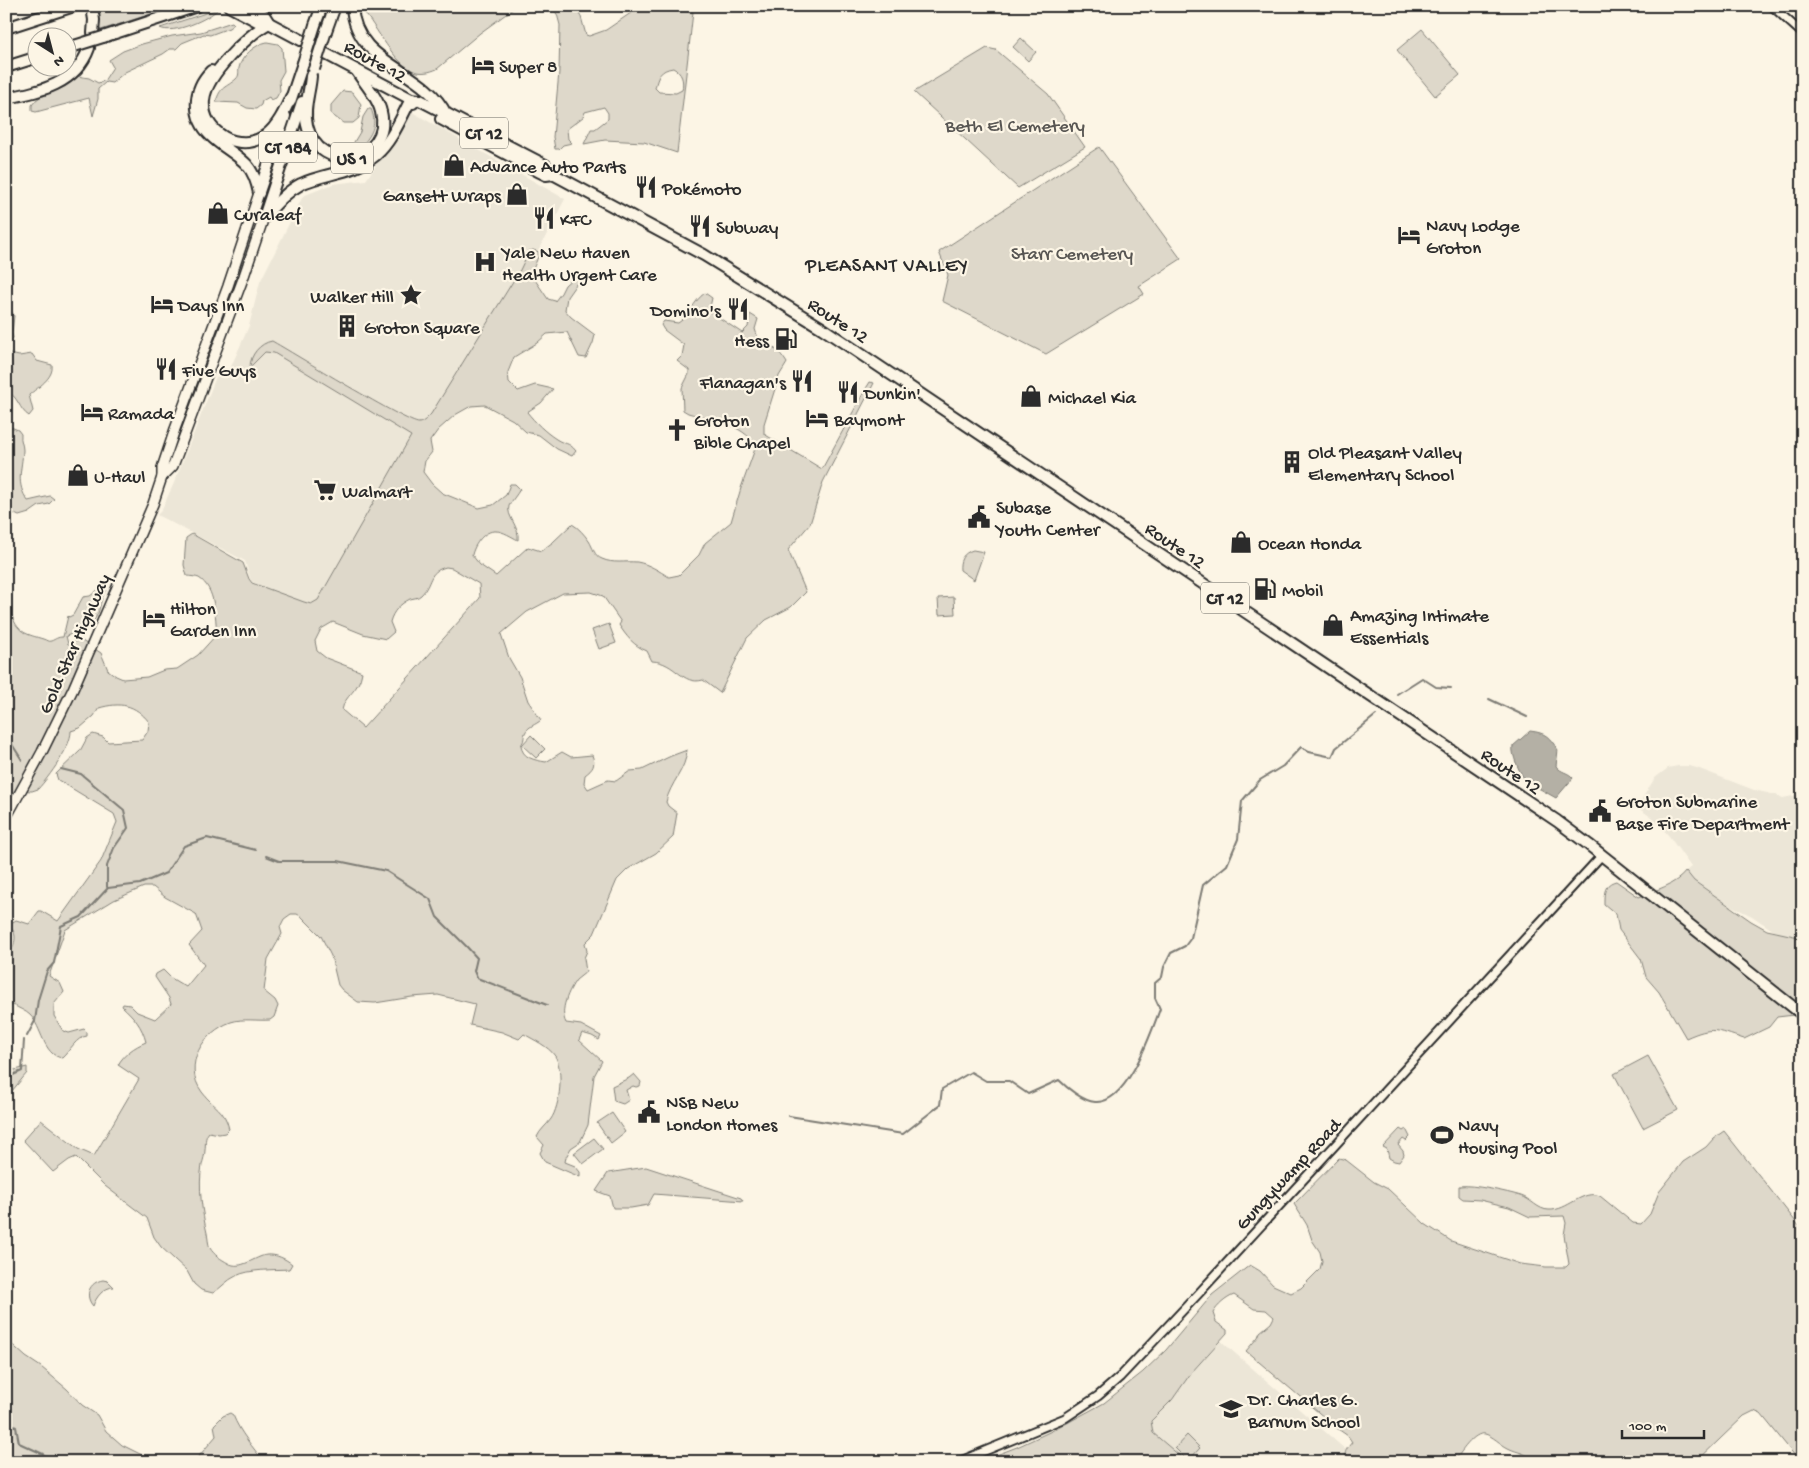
<svg xmlns="http://www.w3.org/2000/svg" width="1809" height="1468" viewBox="0 0 1809 1468" font-family="'Gochi Hand',sans-serif">
  <style>
    .built { fill: #ece6d7 }
    .green { fill: #ded8ca; stroke: #84827a; fill-rule: evenodd }
    .water { fill: #b4b0a5; stroke: #7d7b74 }
    .lines { fill: none; stroke-linecap: round; stroke-linejoin: round }
    .stream { stroke: #7d7b74; stroke-width: 2 }
    .minor-casing { stroke: #2b2b2b; stroke-width: 11 }
    .major-casing { stroke: #2b2b2b; stroke-width: 12 }
    .highway-casing { stroke: #2b2b2b; stroke-width: 14 }
    .minor { stroke: #fcf5e5; stroke-width: 7 }
    .major { stroke: #fcf5e5; stroke-width: 9 }
    .highway { stroke: #fcf5e5; stroke-width: 10 }
    .highway-bridge-casing { stroke: #2b2b2b; stroke-width: 14; stroke-linecap: butt }
    .highway-bridge { stroke: #fcf5e5; stroke-width: 10 }
    .labels { text-anchor: middle; stroke-width: 4.5; stroke-linejoin: round; paint-order: stroke }
    .shield { fill: #fcf5e5; stroke: #6a6863; stroke-width: 1 }
    .shield-label { font-size: 18px; font-weight: bold; fill: #2b2b2b }
    .street-label { font-size: 19px; fill: #2b2b2b; stroke: #fcf5e5 }
    .poi-label { font-size: 19px; fill: #2b2b2b; stroke: #fcf5e5; text-anchor: start }
    .park-label { font-size: 19px; fill: #585653; stroke: #fcf5e5 }
    .neighbourhood-label { font-size: 20px; letter-spacing: 1px; fill: #2b2b2b; stroke: #fcf5e5 }
  </style>
  <rect width="100%" height="100%" fill="#fcf5e5"/>
  <filter id="ink" filterUnits="userSpaceOnUse"><feTurbulence type="fractalNoise" baseFrequency=".02" numOctaves="2"/><feDisplacementMap in="SourceGraphic" scale="10" xChannelSelector="R" yChannelSelector="G"/><feConvolveMatrix kernelMatrix="1 2 1 2 8 2 1 2 1" color-interpolation-filters="sRGB"/></filter>
  <g filter="url(#ink)">
    <g class="built">
      <path d="M412 112 565 199 536 255 313 615 251 581 245 561 157 515 161 511 174 483 216 377 230 369 249 326 260 282 303 196 333 184 366 180Z"/>
      <path d="M1678 766H1689L1697 768 1754 790 1776 795 1783 798 1803 794V938L1774 931 1752 916 1719 900 1694 881 1686 871 1691 867 1669 836 1654 819 1641 810 1639 808 1642 799 1655 778 1668 768Z"/>
      <path d="M1221 1341 1346 1450 1345 1451 1346 1458 1349 1462H1187L1153 1433 1151 1425 1153 1418 1172 1400 1191 1373Z"/>
    </g>
    <g class="green">
      <path d="M103 6H176L101 30 99 28 97 12Z"/>
      <path d="M362 6H517L480 33 437 69C430 72 422 74 414 71 395 65 376 26 363 11Z"/>
      <path d="M550 6H574L581 17 586 35 589 36 606 30 641 6H674L679 11 693 12 677 153 644 142 605 140 584 144 591 129H595L608 119V113L604 107 585 112 583 117 567 129 568 139 572 143 563 145 559 149H555L553 137 559 72 560 25 557 14ZM673 68C682 73 684 80 682 90L676 93 659 92 655 88C658 76 660 70 673 68Z"/>
      <path d="M218 9C209 19 173 35 160 28Z"/>
      <path d="M232 22 234 24 229 28 210 35 204 34 182 43 176 49H170L163 54 125 72 112 83 106 82 98 89V99L93 116 89 98 36 112 32 111V105C40 91 65 90 77 76L89 78 98 83 104 81 113 67 109 60 123 51 142 44 172 36 201 32Z"/>
      <path d="M1422 29 1460 75 1435 96 1397 50Z"/>
      <path d="M1021 38 1036 52 1028 61 1013 47Z"/>
      <path d="M267 42 278 44 282 48 284 71 279 80 280 91 276 98 271 100 269 97 262 101 261 105 256 109 247 108 238 103 216 102C220 86 226 88 236 79 240 75 238 73 239 68 241 56 256 44 267 42Z"/>
      <path d="M987 48 996 50 1048 94 1085 147 1018 188 914 92Z"/>
      <path d="M343 91 352 92 361 104 359 118 353 123H343L331 114V105Z"/>
      <path d="M368 109H371C377 123 373 133 363 144L355 145 354 142 360 132 363 117Z"/>
      <path d="M1099 147 1181 259 1139 286 1144 294 1046 354 942 301 948 275 939 252Z"/>
      <path d="M533 250 539 252C539 257 533 268 531 274L548 299 555 301 561 293 565 285 575 276 579 280 567 297 565 310 571 317 595 335 593 343 586 358 579 357 567 332 547 334 537 343 514 357 508 372 509 382 518 391 535 385 553 389 541 403 527 412C535 422 545 432 556 439 565 445 568 441 576 451L572 456 557 449 539 435 526 432 513 420 485 405 471 406 455 415 438 430 430 441 432 452 425 461 423 472 432 484 442 493 479 508 493 505 506 495 510 484H515L520 489C517 495 511 501 509 506 506 516 520 527 518 540 512 537 503 531 496 531 484 530 474 545 472 555L480 565 496 576 528 547 541 551 553 542 572 524C579 528 584 534 589 541 593 547 594 556 602 559 613 564 625 561 637 562 649 564 659 571 669 577L679 575 699 555 705 543 731 522 741 488 756 446C742 423 712 420 688 413L683 410 682 388 689 374V370L677 361 682 356 684 345 664 330 661 325 664 321 678 323C690 316 693 301 705 293L712 298 709 311 742 333 748 327 750 314 758 319 755 329 758 338C770 344 779 350 787 363L779 376 764 424V434L822 469 865 390 870 382 874 383 823 482 810 524 788 550 806 592 791 607 766 620 747 638 720 693 703 680C682 686 676 662 652 661L647 651C634 646 626 636 619 625L621 622 603 596 591 592 563 593 527 612 501 634 509 658 520 677 528 701 541 720C536 725 528 726 525 733 523 738 525 740 521 745 522 758 534 760 546 762L562 752 571 757 592 755C596 765 593 769 585 775L584 783 588 789 608 780 616 781 630 771 642 770 671 756 687 750C686 770 670 783 666 802L668 806 677 813 673 837 656 853 628 869 617 880 594 934 585 943 587 951 584 958 586 972C583 975 579 977 576 980 569 990 559 1010 566 1023L581 1025 601 1036 599 1040 592 1036 582 1033 579 1040 602 1061 594 1076 588 1125 580 1142 571 1148 566 1157 565 1162 575 1166 580 1172V1177L545 1162 540 1153 544 1145 537 1137C540 1130 546 1126 551 1119 560 1106 564 1070 555 1056 548 1046 534 1040 524 1034L519 1039 502 1032 470 1025 475 1004 438 995 412 997 375 1003 358 1002 342 990 338 985 331 956 321 936 302 917 297 914H291L284 919 280 927 282 934 268 959 264 991 275 1000 278 1006 274 1017 270 1020C257 1021 243 1018 231 1022 203 1032 182 1065 202 1092 213 1107 225 1109 229 1129L225 1133 219 1134 209 1132C204 1138 206 1143 205 1150 205 1155 203 1160 202 1165 198 1187 202 1212 207 1233 208 1238 208 1244 210 1248 214 1255 221 1259 228 1263 241 1271 255 1256 267 1255 276 1254 286 1259 292 1264L289 1269C274 1270 249 1269 236 1276 227 1280 221 1288 213 1293L201 1290 194 1284 187 1271 161 1247 154 1237 147 1218 105 1186 76 1157 69 1160 53 1172 23 1140 41 1120 78 1149 94 1156 139 1079 118 1065C124 1054 134 1047 146 1042 142 1026 134 1017 122 1006L123 1004 130 1005 137 1012 155 1019 171 1004 169 998 155 977 156 974 163 970 171 978 186 987 204 965 189 945 202 931 196 914 165 897 153 887H144L114 900 65 930 49 976 60 983 64 992 54 1004V1016L63 1031 69 1033 84 1029 87 1032V1036C76 1037 70 1051 62 1058 43 1055 42 1027 30 1015 26 1011 18 1008 13 1005L6 1008V958C13 950 20 935 10 927L11 923 16 920 29 924 39 911H41L58 921 101 861 117 822 114 814 58 780 56 774 80 751 87 738 93 734 103 737 108 742 142 740 148 731 149 722C135 704 120 702 99 708L94 716 80 728 71 731C71 747 49 777 38 789L32 791 16 790 10 795 8 786 11 774 6 771V614L12 616C19 634 27 634 43 639 47 640 47 642 51 641 56 639 57 637 63 637L68 616 69 617 73 615 83 597 90 596 103 586 106 590C101 597 101 605 98 613 92 628 80 631 66 636L68 644 78 640 82 641 101 653 108 670 116 676 123 679 147 677 164 670 177 669 198 655 217 634C215 616 216 589 199 578 196 577 190 576 187 576L184 565 186 538 192 534 243 563 249 579 252 583 304 602 311 604 318 600 411 436 274 353 265 352 250 367C250 355 260 343 272 341 290 351 408 424 419 423 424 422 427 418 431 414L520 270 529 251ZM446 567 452 568 479 584 480 598 363 728 342 710C345 694 359 692 362 672L326 658 317 651 315 641 321 629 333 622 363 634 386 639 394 632 390 622C393 611 400 604 410 599 414 598 418 598 421 595 433 583 427 572 446 567Z"/>
      <path d="M12 312 14 316 12 333 13 338 9 342 7 349 10 354 19 356 32 354 37 361 52 365C54 378 38 387 29 395L33 411 29 416C19 410 18 395 6 391V314Z"/>
      <path d="M6 425 18 430 21 434C20 441 23 444 23 450 22 470 15 483 28 501L50 496 54 499 49 504 39 506 29 513 19 516 6 510Z"/>
      <path d="M973 550 984 552 974 580 960 570C959 560 963 553 973 550Z"/>
      <path d="M954 597 955 614 939 615 938 598Z"/>
      <path d="M609 624 616 643 599 649 592 630Z"/>
      <path d="M531 735 545 749 536 758 522 745Z"/>
      <path d="M1686 871 1694 881 1751 921 1767 930 1803 938V1014L1777 1017 1769 1027 1744 1039C1716 1030 1713 1026 1686 1038L1659 992 1646 977 1641 959 1619 930 1616 914 1604 904C1604 893 1604 884 1616 881L1639 897C1655 890 1676 885 1686 871Z"/>
      <path d="M1648 1056 1678 1110 1643 1128 1614 1074Z"/>
      <path d="M6 1066 15 1070 27 1067V1073L6 1098Z"/>
      <path d="M634 1074 641 1082 640 1086 636 1087 633 1086 626 1090 629 1100 623 1104 614 1101 612 1086 629 1078Z"/>
      <path d="M612 1113 625 1132 611 1143 597 1123Z"/>
      <path d="M1400 1129 1403 1131 1406 1129 1410 1137 1406 1141 1403 1139 1398 1145 1403 1151 1404 1155 1399 1162 1394 1161 1389 1158 1387 1149 1383 1147Z"/>
      <path d="M1724 1131 1803 1231V1462H1800L1761 1414 1754 1411 1744 1416 1696 1462H1535C1524 1451 1520 1454 1508 1448 1500 1444 1493 1436 1485 1434 1474 1431 1460 1454 1454 1462H1349C1342 1453 1346 1450 1352 1442L1348 1436 1338 1429 1246 1351 1258 1337 1260 1332 1271 1323 1274 1317 1266 1310 1254 1309 1234 1295C1226 1298 1217 1306 1213 1313L1216 1322 1227 1330V1333L1191 1373 1172 1400 1151 1421 1153 1433 1187 1462H978L1017 1447 1058 1428 1104 1403 1143 1372 1166 1350 1212 1295 1250 1265 1260 1271 1273 1285 1291 1293 1301 1288 1320 1269 1322 1261 1320 1252 1312 1240 1307 1225 1294 1204 1339 1158 1346 1160 1374 1182 1388 1189 1425 1224 1451 1241 1520 1264 1546 1267H1566L1569 1264 1564 1235 1566 1223 1564 1216 1530 1217 1509 1207 1480 1200 1463 1199 1459 1196V1186C1472 1184 1508 1192 1521 1196 1531 1199 1538 1210 1549 1210 1568 1211 1582 1189 1600 1196L1633 1223 1641 1224 1650 1214 1659 1192 1683 1162 1706 1147 1714 1138Z"/>
      <path d="M594 1138 603 1149 583 1164 574 1153Z"/>
      <path d="M646 1167 741 1198 743 1201 654 1194 648 1205 631 1208H613L610 1196 596 1191 608 1173Z"/>
      <path d="M103 1280 108 1281 114 1287C104 1287 96 1297 93 1306 84 1296 89 1282 103 1280Z"/>
      <path d="M6 1339 26 1357 41 1367 67 1389 82 1405 97 1415 106 1431 122 1445 144 1456V1459L154 1462H6Z"/>
      <path d="M230 1413 233 1415C240 1433 253 1447 264 1462H194L216 1436 214 1425 223 1416Z"/>
      <path d="M1187 1435 1200 1448 1188 1461 1175 1448Z"/>
    </g>
    <path class="water" d="M1530 731C1547 733 1549 737 1558 750L1556 766C1561 773 1569 772 1573 778L1556 798 1526 781C1520 774 1511 754 1513 746Z"/>
    <g class="lines">
      <g class="stream">
        <path d="M1397 694 1422 678 1436 687 1451 688"/>
        <path d="M1489 699 1527 717"/>
        <path d="M6 735 22 760"/>
        <path d="M61 769 81 774 124 810 128 828 114 848 107 866V887"/>
        <path d="M266 856 279 861H338L386 871 430 899 437 917 467 947 477 958 474 971 477 978 547 1005"/>
        <path d="M27 1036 35 1021 38 1000 47 971 54 963 61 926 81 917 108 888 140 884 166 873 184 846 207 838 256 850"/>
        <path d="M13 1075 22 1071 24 1040"/>
        <path d="M6 1081 8 1078"/>
        <path d="M789 1116 903 1134 940 1105 942 1089 971 1072 986 1081H1009L1028 1094 1059 1080C1067 1088 1083 1101 1095 1102 1127 1105 1151 1033 1160 1009L1155 998V983L1162 977 1164 967 1171 953 1185 946 1191 938 1203 885 1227 865 1238 839 1242 801 1260 780 1283 766 1301 747 1309 752 1332 757 1336 748 1376 715"/>
        <path d="M6 1422 16 1427 19 1443 43 1454 53 1462"/>
      </g>
      <defs>
        <g id="minor">
          <path d="M1772 6 1803 34"/>
          <path d="M958 1462 1065 1418 1098 1396 1120 1377 1200 1292 1602 855"/>
        </g>
        <g id="major">
          <path d="M162 477 173 466 244 276 264 217"/>
          <path d="M6 818 42 752 73 689 153 504 162 477V468L175 429 228 286 259 193"/>
        </g>
        <g id="highway">
          <path d="M229 6 259 22 269 23"/>
          <path d="M249 6 264 15 269 23 301 40"/>
          <path d="M352 6C355 66 423 67 446 114"/>
          <path d="M92 7 94 20 93 33"/>
          <path d="M269 23C248 35 206 75 204 100 201 133 240 154 266 135 278 126 285 110 291 97"/>
          <path d="M315 25 322 6"/>
          <path d="M6 28 74 6"/>
          <path d="M326 31 335 6"/>
          <path d="M103 37 197 6"/>
          <path d="M324 53 411 99 413 103"/>
          <path d="M6 67 38 57"/>
          <path d="M211 71C193 89 191 117 211 136 222 147 236 153 247 165 254 173 257 183 259 193"/>
          <path d="M311 76C310 92 303 109 307 125 319 178 393 160 381 112 378 97 364 83 356 70"/>
          <path d="M6 98C40 92 76 84 89 48"/>
          <path d="M411 99 420 100 545 165 553 174 704 255 822 328 1557 821 1589 845 1803 1015"/>
          <path d="M290 102 303 63"/>
          <path d="M441 119 540 172 546 175 553 174"/>
          <path d="M259 192 285 116"/>
          <path d="M265 214 302 102"/>
          <path d="M264 217C275 205 286 192 301 184 325 173 355 173 376 155 392 141 401 118 411 99"/>
        </g>
      </defs>
      <use href="#minor" class="minor-casing"/>
      <use href="#major" class="major-casing"/>
      <use href="#highway" class="highway-casing"/>
      <use href="#minor" class="minor"/>
      <use href="#major" class="major"/>
      <use href="#highway" class="highway"/>
      <defs>
        <g id="highway-bridge">
          <path d="M71 47 103 37"/>
          <path d="M303 63 315 25"/>
          <path d="M314 69 326 31"/>
        </g>
      </defs>
      <use href="#highway-bridge" class="highway-bridge-casing"/>
      <use href="#highway-bridge" class="highway-bridge"/>
    </g>
  </g>
  <defs>
    <symbol id="hotel-bare" viewBox="-9 -9 18 18"><path d="M-6-4.5h1.5V1H6V5H4.5V3h-9V5H-6ZM-4 0a1.8 1.8 0 1 1 3.6 0ZM.5 0V-2.5h3Q6-2.5 6 0Z" fill="#2b2b2b" stroke="#fcf5e5" stroke-width="2.5" paint-order="stroke"/></symbol>
    <symbol id="shop-bare" viewBox="-9 -9 18 18"><path d="M-5-2.5h2.3a2.7 3.5 0 0 1 5.4 0H5L5.5 6h-11ZM-1.5-2.5h3a1.5 2.3 0 0 0-3 0Z" fill="#2b2b2b" stroke="#fcf5e5" stroke-width="2.5" paint-order="stroke"/></symbol>
    <symbol id="restaurant-bare" viewBox="-9 -9 18 18"><path d="M-5-6h1v4h1v-4h1v4h1v-4h1v5L-1.5 .5V6h-2V.5L-5-1ZM5-6V6H3V1.5H1.5Q1.5-4 5-6Z" fill="#2b2b2b" stroke="#fcf5e5" stroke-width="2.5" paint-order="stroke"/></symbol>
    <symbol id="hospital-bare" viewBox="-9 -9 18 18"><path d="M-5-5h3v3.5h4V-5h3V5h-3V1.5h-4V5h-3Z" fill="#2b2b2b" stroke="#fcf5e5" stroke-width="2.5" paint-order="stroke"/></symbol>
    <symbol id="sight-bare" viewBox="-9 -9 18 18"><path d="M0-6L1.8-2.2L6-1.7L2.9 1.2L3.7 5.4L0 3.3L-3.7 5.4L-2.9 1.2L-6-1.7L-1.8-2.2Z" fill="#2b2b2b" stroke="#fcf5e5" stroke-width="2.5" paint-order="stroke"/></symbol>
    <symbol id="building-bare" viewBox="-9 -9 18 18"><path d="M-4-6H4V6H1V3H-1V6H-4ZM-2.5-4.3h1.7v1.8h-1.7ZM.8-4.3h1.7v1.8H.8ZM-2.5-1h1.7V.8h-1.7ZM.8-1h1.7V.8H.8Z" fill="#2b2b2b" stroke="#fcf5e5" stroke-width="2.5" paint-order="stroke"/></symbol>
    <symbol id="fuel-bare" viewBox="-9 -9 18 18"><path d="M-5.5-6h7V0h2V4h1.3V-2.5L3-4.5l.8-.8L6-3V5H2.5V1h-1V6h-7ZM-4.2-4.7v3.2H.2V-4.7Z" fill="#2b2b2b" stroke="#fcf5e5" stroke-width="2.5" paint-order="stroke"/></symbol>
    <symbol id="church-bare" viewBox="-9 -9 18 18"><path d="M-1.2-6h2.4v3.5h3.3v2.4h-3.3V6h-2.4V-.1h-3.3v-2.4h3.3Z" fill="#2b2b2b" stroke="#fcf5e5" stroke-width="2.5" paint-order="stroke"/></symbol>
    <symbol id="supermarket-bare" viewBox="-9 -9 18 18"><path d="M-6-5.5h2.5l.6 2H6L4.5 2H-2.5L-4.4-4H-6ZM-1.5 3.2a1.3 1.3 0 1 0 .1 0ZM3 3.2a1.3 1.3 0 1 0 .1 0Z" fill="#2b2b2b" stroke="#fcf5e5" stroke-width="2.5" paint-order="stroke"/></symbol>
    <symbol id="civic-bare" viewBox="-9 -9 18 18"><path d="M-.6-6.5H3V-4.5H.6V-3L4-1V1h2V6H-6V1h2V-1L-.6-3ZM-1.2 2.5V6h2.4V2.5Z" fill="#2b2b2b" stroke="#fcf5e5" stroke-width="2.5" paint-order="stroke"/></symbol>
    <symbol id="stadium-bare" viewBox="-9 -9 18 18"><path d="M0-5a6.5 5 0 1 0 0 10a6.5 5 0 1 0 0-10ZM-3.5-1.8h7v3.6h-7Z" fill="#2b2b2b" stroke="#fcf5e5" stroke-width="2.5" paint-order="stroke"/></symbol>
    <symbol id="school-bare" viewBox="-9 -9 18 18"><path d="M0-5L7-2L0 1L-7-2ZM-4 1L0 2.5L4 1V4Q0 6-4 4Z" fill="#2b2b2b" stroke="#fcf5e5" stroke-width="2.5" paint-order="stroke"/></symbol>
  </defs>
  <g fill-rule="evenodd">
    <use href="#hotel-bare" x="467" y="49" width="32" height="32"/>
    <use href="#shop-bare" x="438" y="149" width="32" height="32"/>
    <use href="#restaurant-bare" x="630" y="171" width="32" height="32"/>
    <use href="#shop-bare" x="501" y="178" width="32" height="32"/>
    <use href="#shop-bare" x="202" y="197" width="32" height="32"/>
    <use href="#restaurant-bare" x="528" y="202" width="32" height="32"/>
    <use href="#restaurant-bare" x="684" y="210" width="32" height="32"/>
    <use href="#hotel-bare" x="1393" y="219" width="32" height="32"/>
    <use href="#hospital-bare" x="469" y="246" width="32" height="32"/>
    <use href="#sight-bare" x="395" y="279" width="32" height="32"/>
    <use href="#hotel-bare" x="146" y="288" width="32" height="32"/>
    <use href="#restaurant-bare" x="722" y="293" width="32" height="32"/>
    <use href="#building-bare" x="331" y="310" width="32" height="32"/>
    <use href="#fuel-bare" x="770" y="323" width="32" height="32"/>
    <use href="#restaurant-bare" x="150" y="353" width="32" height="32"/>
    <use href="#restaurant-bare" x="786" y="365" width="32" height="32"/>
    <use href="#restaurant-bare" x="832" y="376" width="32" height="32"/>
    <use href="#shop-bare" x="1015" y="380" width="32" height="32"/>
    <use href="#hotel-bare" x="76" y="396" width="32" height="32"/>
    <use href="#hotel-bare" x="801" y="402" width="32" height="32"/>
    <use href="#church-bare" x="661" y="414" width="32" height="32"/>
    <use href="#building-bare" x="1276" y="446" width="32" height="32"/>
    <use href="#shop-bare" x="62" y="459" width="32" height="32"/>
    <use href="#supermarket-bare" x="309" y="474" width="32" height="32"/>
    <use href="#civic-bare" x="963" y="501" width="32" height="32"/>
    <use href="#shop-bare" x="1225" y="526" width="32" height="32"/>
    <use href="#fuel-bare" x="1249" y="573" width="32" height="32"/>
    <use href="#hotel-bare" x="138" y="602" width="32" height="32"/>
    <use href="#shop-bare" x="1317" y="609" width="32" height="32"/>
    <use href="#civic-bare" x="1584" y="795" width="32" height="32"/>
    <use href="#civic-bare" x="633" y="1096" width="32" height="32"/>
    <use href="#stadium-bare" x="1426" y="1119" width="32" height="32"/>
    <use href="#school-bare" x="1215" y="1393" width="32" height="32"/>
  </g>
  <g class="labels">
    <g class="shield">
      <rect x="460" y="117.5" width="48" height="31" rx="4"/>
      <rect x="259" y="131.5" width="58" height="31" rx="4"/>
      <rect x="331" y="142.5" width="42" height="31" rx="4"/>
      <rect x="1201" y="582.5" width="48" height="31" rx="4"/>
    </g>
    <g class="shield-label">
      <text x="484" y="139">CT 12</text>
      <text x="288" y="153">CT 184</text>
      <text x="352" y="164">US 1</text>
      <text x="1225" y="604">CT 12</text>
    </g>
    <g class="street-label">
      <text transform="translate(376 60) rotate(29)" y="7">Route 12</text>
      <text transform="translate(839 319) rotate(33)" y="7">Route 12</text>
      <text transform="translate(1176 544) rotate(34)" y="7">Route 12</text>
      <text transform="translate(73 643) rotate(-66)" y="7">Gold Star Highway</text>
      <text transform="translate(1512 770) rotate(34)" y="7">Route 12</text>
      <text transform="translate(1287 1173) rotate(-47)" y="7">Gungywamp Road</text>
    </g>
    <g class="poi-label">
      <text x="499" y="72">Super 8</text>
      <text x="470" y="172">Advance Auto Parts</text>
      <text x="662" y="194">Pokémoto</text>
      <text x="501" y="201" text-anchor="end">Gansett Wraps</text>
      <text x="234" y="220">Curaleaf</text>
      <text x="560" y="225">KFC</text>
      <text x="1426" y="231">Navy Lodge<tspan x="1426" dy="22">Groton</tspan></text>
      <text x="716" y="233">Subway</text>
      <text x="502" y="258">Yale New Haven<tspan x="502" dy="22">Health Urgent Care</tspan></text>
      <text x="394" y="302" text-anchor="end">Walker Hill</text>
      <text x="178" y="311">Days Inn</text>
      <text x="721" y="316" text-anchor="end">Domino's</text>
      <text x="364" y="333">Groton Square</text>
      <text x="769" y="346" text-anchor="end">Hess</text>
      <text x="182" y="376">Five Guys</text>
      <text x="786" y="388" text-anchor="end">Flanagan's</text>
      <text x="864" y="399">Dunkin'</text>
      <text x="1048" y="403">Michael Kia</text>
      <text x="108" y="419">Ramada</text>
      <text x="834" y="425">Baymont</text>
      <text x="694" y="426">Groton<tspan x="694" dy="22">Bible Chapel</tspan></text>
      <text x="1308" y="458">Old Pleasant Valley<tspan x="1308" dy="22">Elementary School</tspan></text>
      <text x="94" y="482">U-Haul</text>
      <text x="342" y="497">Walmart</text>
      <text x="996" y="513">Subase<tspan x="996" dy="22">Youth Center</tspan></text>
      <text x="1258" y="549">Ocean Honda</text>
      <text x="1282" y="596">Mobil</text>
      <text x="170" y="614">Hilton<tspan x="170" dy="22">Garden Inn</tspan></text>
      <text x="1350" y="621">Amazing Intimate<tspan x="1350" dy="22">Essentials</tspan></text>
      <text x="1616" y="807">Groton Submarine<tspan x="1616" dy="22">Base Fire Department</tspan></text>
      <text x="666" y="1108">NSB New<tspan x="666" dy="22">London Homes</tspan></text>
      <text x="1458" y="1131">Navy<tspan x="1458" dy="22">Housing Pool</tspan></text>
      <text x="1248" y="1405">Dr. Charles G.<tspan x="1248" dy="22">Barnum School</tspan></text>
    </g>
    <g class="park-label">
      <text x="1015" y="131">Beth El Cemetery</text>
      <text x="1072" y="259">Starr Cemetery</text>
    </g>
    <g class="neighbourhood-label">
      <text x="887" y="271">PLEASANT VALLEY</text>
    </g>
  </g>
  <rect width="1809" height="1468" fill="none" stroke="#fcf5e5" stroke-width="25"/>
  <rect x="12" y="12" width="1784" height="1443" fill="none" stroke="#2b2b2b" stroke-width="2" filter="url(#ink)"/>
  <g transform="translate(52 52) rotate(144)"><circle r="24" fill="#fcf5e5" stroke="#a8a49b"/>
  <path d="M0-4L9 19L0 12L-9 19Z" fill="#2b2b2b"/>
  <text y="-8" font-size="14" font-weight="bold" text-anchor="middle" fill="#2b2b2b">N</text>
  </g>
  <path d="M1622 1430v8h82v-8" fill="none" stroke="#2b2b2b" stroke-width="2.5"/>
  <text x="1629" y="1430" font-size="15" fill="#2b2b2b" stroke="#fcf5e5" stroke-width="4" paint-order="stroke">100 m</text>
</svg>
